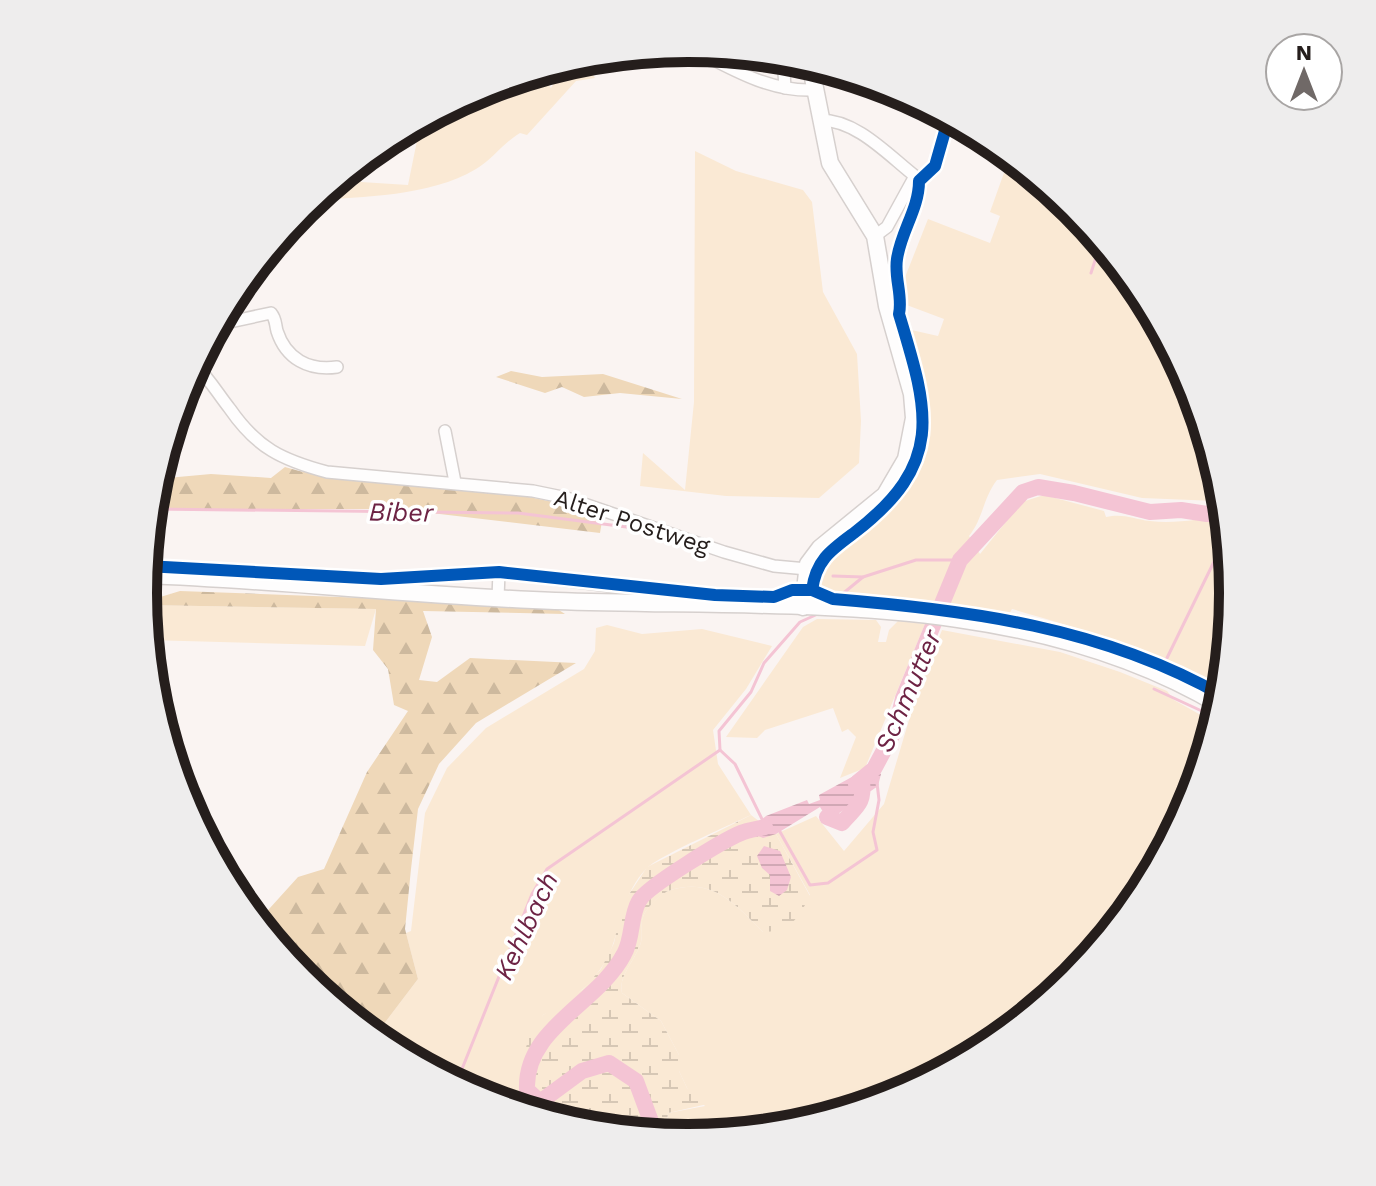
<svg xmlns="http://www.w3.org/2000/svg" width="1376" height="1186" viewBox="0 0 1376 1186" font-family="'Work Sans',sans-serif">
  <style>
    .grass { fill: #fae9d4 }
    .forest { fill: url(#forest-firs) }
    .wetland { fill: url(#wetland-marsh) }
    .water { fill: url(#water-rules) }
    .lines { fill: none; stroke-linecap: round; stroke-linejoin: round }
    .stream { stroke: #f4c4d4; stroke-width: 3 }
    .river { stroke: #f4c4d4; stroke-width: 16 }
    .street-casing { stroke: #d6d0ce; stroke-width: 14 }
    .secondary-casing { stroke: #d6d0ce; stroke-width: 19 }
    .street { stroke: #fefdfd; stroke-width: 11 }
    .secondary { stroke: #fefdfd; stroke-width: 16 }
    .cycleway-casing { stroke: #fff; stroke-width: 17 }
    .cycleway { stroke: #0057b8; stroke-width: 12 }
    .labels { text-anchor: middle; stroke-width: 7; stroke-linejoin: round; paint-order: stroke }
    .street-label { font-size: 24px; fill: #251e1c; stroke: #fff }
    .water-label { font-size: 26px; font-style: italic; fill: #6d2344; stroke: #fff }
    .rim { fill: none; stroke: #251e1c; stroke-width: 10 }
  </style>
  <defs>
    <pattern id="forest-firs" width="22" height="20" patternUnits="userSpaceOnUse" patternTransform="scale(2)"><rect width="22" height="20" fill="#efd8b9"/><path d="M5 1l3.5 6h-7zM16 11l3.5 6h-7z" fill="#cdb99e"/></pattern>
    <pattern id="wetland-marsh" width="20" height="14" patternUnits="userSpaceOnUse" patternTransform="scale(2)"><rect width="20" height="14" fill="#fae9d4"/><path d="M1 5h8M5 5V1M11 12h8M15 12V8" fill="none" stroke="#d6c7b5"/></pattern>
    <pattern id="water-rules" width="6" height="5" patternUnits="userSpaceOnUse" patternTransform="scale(2)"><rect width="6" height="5" fill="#f4c4d4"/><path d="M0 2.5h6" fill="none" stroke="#d1a8b5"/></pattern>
  </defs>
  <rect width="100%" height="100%" fill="#faf4f2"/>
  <g class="grass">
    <path d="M583 58 595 78 576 81 527 135 520 133C503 143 492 160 476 169 429 197 364 196 311 201L366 156 361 182 408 185 421 121 480 89 537 72 551 88 565 64Z"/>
    <path d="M695 151 736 171 803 190 812 202 823 292 857 354 861 421 859 463 819 498 726 496 640 486 643 453 685 490 694 402Z"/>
    <path d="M1010 156 1074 208 1141 291 1192 385 1224 497 1216 501 1142 498 1040 474 997 480C983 498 983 519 969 536L980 554 1022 502 1044 495 1104 511 1106 517C1123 513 1133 519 1150 521 1175 524 1200 519 1225 516L1233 593 1224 688C1155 652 1086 630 1012 609L1009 614 873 599 818 589 815 578C828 551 852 539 876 520 943 466 930 400 907 329L938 336 944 319 904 304 900 290 928 219 990 243 1000 216 990 212Z"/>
    <path d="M280 235 275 267 248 274Z"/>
    <path d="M144 605 376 609 365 646 148 640Z"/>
    <path d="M817 619 876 620 881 627 878 642H886L889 630 898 621 925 624 865 768 840 778 856 737 848 729 842 732 833 708 765 730 757 738 726 737 803 627Z"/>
    <path d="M607 625 642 634 702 629 772 646 746 689 713 730 718 764 751 815C730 825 658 856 646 869 626 890 623 915 614 941 604 975 574 1001 543 1015L519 1106 522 1109 479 1096 374 1037 418 979 406 933 411 931 425 813 447 768 486 728 584 669 595 651 596 628Z"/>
    <path d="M942 630 1060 652 1120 672 1167 691 1174 700 1215 723C1197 783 1176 841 1142 895 1049 1041 839 1153 665 1136L668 1113 705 1106 687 1088 679 1071V1055L661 1021 622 993C618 975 636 960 641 942 643 934 640 925 643 917 646 908 660 894 668 891 712 876 734 903 763 932L810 895 776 834 816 816 844 851 884 804 917 693Z"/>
  </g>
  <g class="forest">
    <path d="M511 371 542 377 603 374 682 399 620 393 584 397 562 387 545 393 496 377Z"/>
    <path d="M285 467C323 479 361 478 401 481 469 486 538 495 603 515L600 533 397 509H151L156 479 211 474 271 478Z"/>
    <path d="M180 591 551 605 565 614 423 611 432 637 419 680 437 682 470 658 576 663 476 723 439 764 418 809 411 869 405 929 418 979 374 1037 302 978 262 929 260 919 298 877 324 869 367 772 408 711 394 705 388 669 373 650 376 609 144 605V602Z"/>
  </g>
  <path class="wetland" d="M751 815 776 834 810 896C798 918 791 932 763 932 734 903 712 876 668 891 660 895 646 908 643 917 640 925 643 934 641 942 636 960 618 975 622 993L661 1021 679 1055V1071L687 1088 712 1103 668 1113 665 1136 581 1127 522 1109 518 1072 529 1038 543 1015 582 990 601 969 614 943 622 905 647 867Z"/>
  <g class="water">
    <path d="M870 767 881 774 878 786 835 816 825 815 820 807 776 834 763 838 747 831 766 816 807 800 809 804 820 800 819 795Z"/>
    <path d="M764 846 780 851 791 877 787 890 779 896 770 891V875L762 868 757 856Z"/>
  </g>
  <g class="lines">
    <g class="stream">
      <path d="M1091 273 1099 248"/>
      <path d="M151 509 518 513 642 529"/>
      <path d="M833 576 863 577 916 560H960"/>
      <path d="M835 600 863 577"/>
      <path d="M1166 660 1227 535"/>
      <path d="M1154 689 1217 718"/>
      <path d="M720 750 735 764 763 821"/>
      <path d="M779 830 810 885 828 883 877 850 873 832 879 800 877 783"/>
      <path d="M456 1084 532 894 547 869 720 750 719 731 751 692 764 663 800 622 820 613"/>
    </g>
    <g class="river">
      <path d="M858 782 874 769 896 728 903 698 960 560 1023 492 1038 487 1074 493 1150 512 1181 510 1207 514 1225 511"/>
      <path d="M827 817 842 823C855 807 865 805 862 781L856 784"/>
      <path d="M656 1135 636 1081 609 1063 582 1071 540 1102 527 1090C524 1028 598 1004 624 954 633 939 630 916 639 901 646 887 724 840 741 833 748 830 757 829 765 827"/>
    </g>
    <defs>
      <g id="street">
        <path d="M691 48C730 68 769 92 814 90"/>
        <path d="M783 57 785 88"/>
        <path d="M820 120C857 120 888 155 915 176L887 227 875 236"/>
        <path d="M216 325 271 313C276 319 275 323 277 331 286 359 309 371 337 367"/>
        <path d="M195 365C209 378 218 394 230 409 257 448 282 460 327 472L533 491 567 498 724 552 774 566 807 569"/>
        <path d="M445 431 455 482"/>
        <path d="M381 579 499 572 618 587"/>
        <path d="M498 598 499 572"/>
      </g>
      <g id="secondary">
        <path d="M145 575C281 580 418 596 555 601 777 609 1022 587 1221 706"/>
        <path d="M803 607 808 564 820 548 885 495 906 459 914 418 912 394 887 306 875 236 830 163 810 63"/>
      </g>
    </defs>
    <use href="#street" class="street-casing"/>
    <use href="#secondary" class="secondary-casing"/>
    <use href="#street" class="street"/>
    <use href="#secondary" class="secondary"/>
    <defs>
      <g id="cycleway">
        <path d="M146 566 381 579 499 572 715 595 774 597 792 590H812L833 599C969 610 1102 627 1223 696"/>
        <path d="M812 590C816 560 831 550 854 533 945 463 929 413 899 314 903 296 894 278 897 259 901 231 919 209 919 181L935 166 949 117"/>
      </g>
    </defs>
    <use href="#cycleway" class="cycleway-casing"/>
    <use href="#cycleway" class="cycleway"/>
  </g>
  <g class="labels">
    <g class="street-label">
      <text transform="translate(632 522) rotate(18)" y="8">Alter Postweg</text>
    </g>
    <g class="water-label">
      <text transform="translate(401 512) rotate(1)" y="9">Biber</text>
      <text transform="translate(908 691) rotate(-67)" y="9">Schmutter</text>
      <text transform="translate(526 926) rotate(-65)" y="9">Kehlbach</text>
    </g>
  </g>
  <path d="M0 0H1376V1186H0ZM157 593a531 531 0 1 1 1062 0a531 531 0 1 1-1062 0Z" fill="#eeeded" fill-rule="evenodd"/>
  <path class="rim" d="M157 593a531 531 0 1 1 1062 0a531 531 0 1 1-1062 0Z"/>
  <g transform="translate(1304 72)"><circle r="38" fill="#ffffff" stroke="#a8a5a4" stroke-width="2"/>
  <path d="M0-6L14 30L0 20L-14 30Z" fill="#706967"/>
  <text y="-12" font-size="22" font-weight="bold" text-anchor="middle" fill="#251e1c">N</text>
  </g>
</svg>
